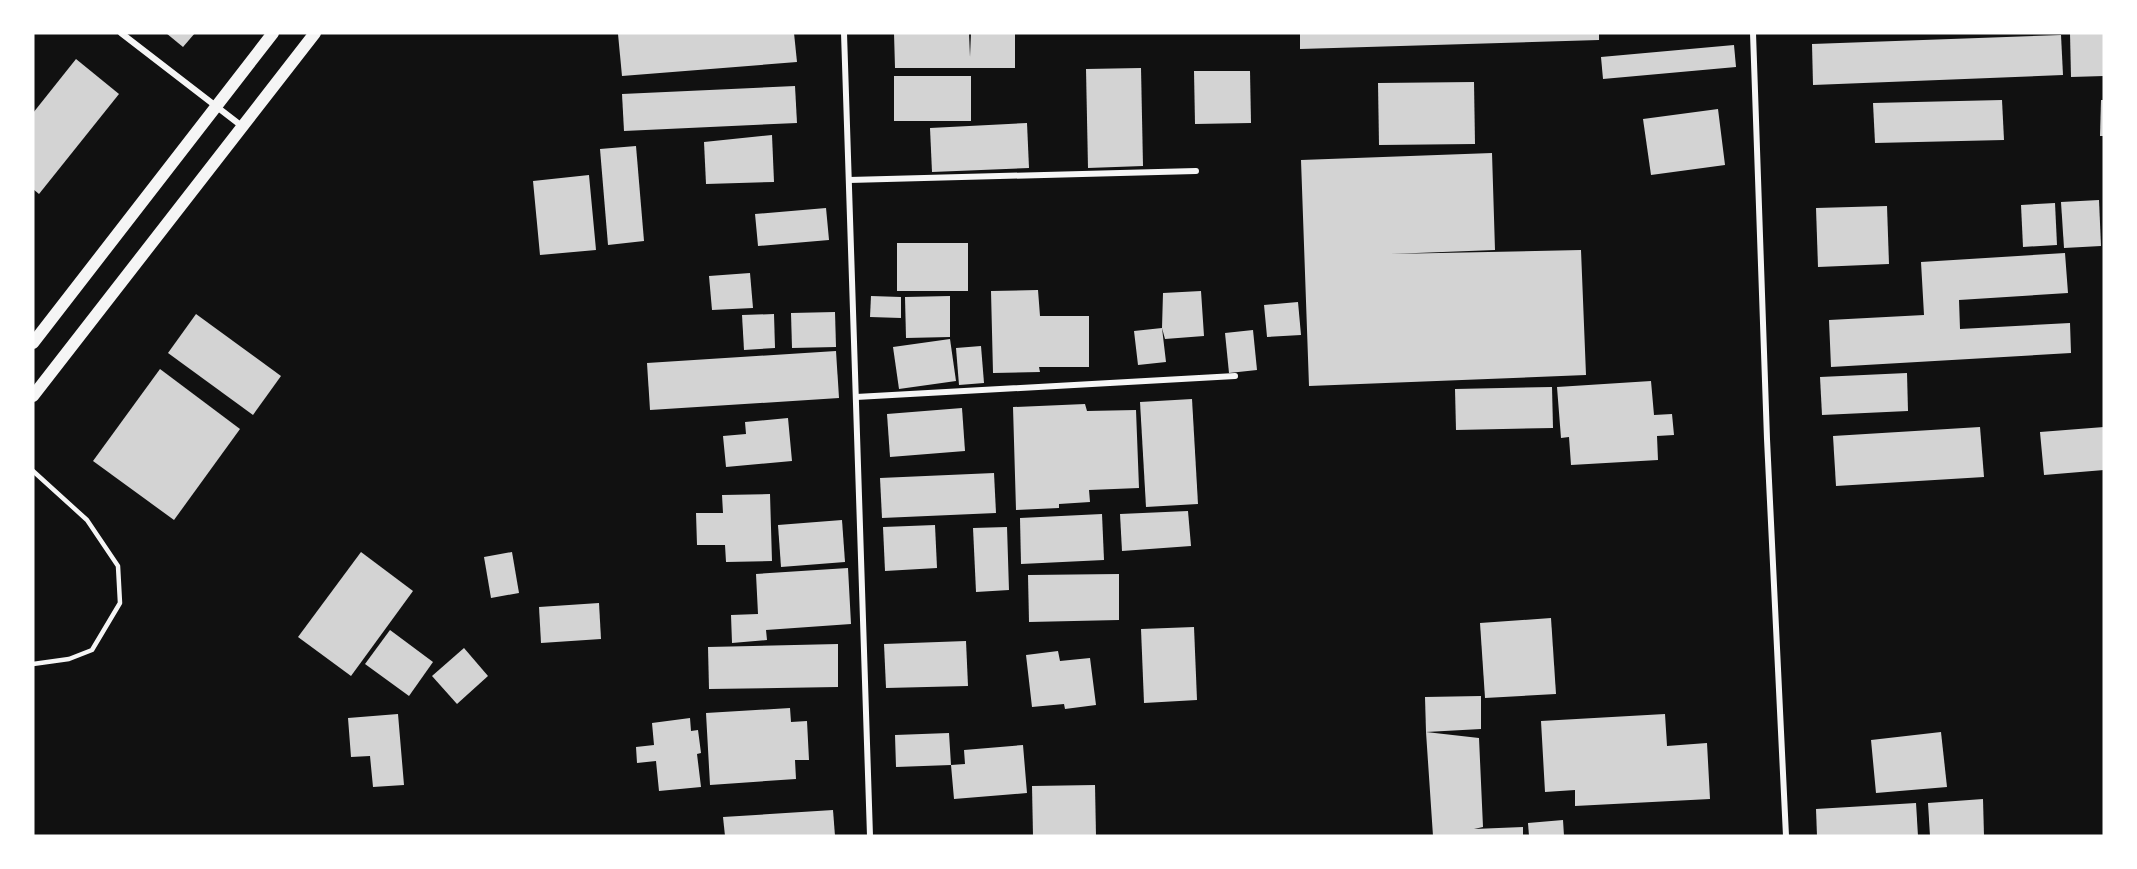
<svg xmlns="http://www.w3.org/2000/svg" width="2137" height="869" viewBox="0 0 2137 869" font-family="'Open Sans',sans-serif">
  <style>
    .building { fill: #d3d3d3 }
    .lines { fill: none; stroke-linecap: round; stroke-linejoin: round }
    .service { stroke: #f5f5f5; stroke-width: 4.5 }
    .minor { stroke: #f5f5f5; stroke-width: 6 }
    .secondary { stroke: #f5f5f5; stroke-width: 12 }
  </style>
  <rect width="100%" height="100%" fill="#111"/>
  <g class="building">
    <path d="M166 33H195L183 47Z"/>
    <path d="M630 33H794L797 62 622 76 618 34Z"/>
    <path d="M894 33H969L970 57 971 33H1015V68H895Z"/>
    <path d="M1300 33H1599V40L1300 49Z"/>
    <path d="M2070 33H2104V76L2071 77Z"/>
    <path d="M2061 35 2063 75 1813 85 1812 44Z"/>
    <path d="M1734 45 1736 67 1603 79 1601 57Z"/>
    <path d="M76 59 119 94 39 194 33 189V113Z"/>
    <path d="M1141 68 1143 166 1088 168 1086 69Z"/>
    <path d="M1194 71H1250L1251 123 1195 124Z"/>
    <rect x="894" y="76" width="77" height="45"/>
    <path d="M1474 82 1475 144 1379 145 1378 83Z"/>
    <path d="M795 86 797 123 624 131 622 94Z"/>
    <path d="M2002 100 2004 140 1875 143 1873 103Z"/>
    <path d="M2101 100H2104V136H2100Z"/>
    <path d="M1718 109 1725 165 1651 175 1643 119Z"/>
    <path d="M1027 123 1029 168 932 172 930 128Z"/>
    <path d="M772 135 774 182 706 184 704 142Z"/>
    <path d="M636 146 644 241 608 245 600 149Z"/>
    <path d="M1492 153 1495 250 1390 254 1581 250 1586 375 1309 386 1301 160Z"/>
    <path d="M589 175 596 250 540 255 533 181Z"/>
    <path d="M2099 200 2101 246 2064 248 2061 202Z"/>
    <path d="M2055 203 2057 245 2023 247 2021 205Z"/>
    <path d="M1887 206 1889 264 1818 267 1816 208Z"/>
    <path d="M826 208 829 240 758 246 755 214Z"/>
    <rect x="897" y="243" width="71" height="48"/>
    <path d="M2065 253 2068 293 1959 300 1960 329 2070 323 2071 353 1831 367 1829 320 1924 315 1921 262Z"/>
    <path d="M750 273 753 308 712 310 709 276Z"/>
    <path d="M1038 290 1040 316H1089V367H1039L1040 372 993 373 991 291Z"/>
    <path d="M1201 291 1204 336 1165 339 1162 328 1166 362 1138 365 1134 331 1162 328 1163 293Z"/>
    <path d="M871 296 901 297V318L870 317Z"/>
    <path d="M950 296V337L906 338 905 297Z"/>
    <path d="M1298 302 1301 335 1267 337 1264 305Z"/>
    <path d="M835 312 836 347 792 348 791 313Z"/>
    <path d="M196 314 281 376 253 415 168 353Z"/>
    <path d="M774 314 775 348 744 350 742 315Z"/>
    <path d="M1253 330 1257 370 1229 373 1225 333Z"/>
    <path d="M950 339 956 381 899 389 893 347Z"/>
    <path d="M981 346 984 383 959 385 956 348Z"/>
    <path d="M836 351 839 398 650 410 647 363Z"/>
    <path d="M160 369 240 429 174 520 93 461Z"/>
    <path d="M1907 373 1908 411 1822 415 1820 377Z"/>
    <path d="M1651 381 1654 415 1672 414 1674 435 1657 436 1658 460 1571 465 1569 437 1561 438 1557 387Z"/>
    <path d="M1552 387 1553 428 1456 430 1455 389Z"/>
    <path d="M1192 399 1198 504 1146 507 1140 402Z"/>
    <path d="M1085 404 1087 411 1136 410 1139 488 1089 490 1090 502 1059 504V508L1016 510 1013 407Z"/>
    <path d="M962 408 965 451 890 457 887 414Z"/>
    <path d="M788 418 792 461 726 467 723 436 746 434 745 422Z"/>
    <path d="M1980 427 1984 477 1836 486 1833 436Z"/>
    <path d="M2104 427V470L2044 475 2040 432Z"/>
    <path d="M994 473 996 513 882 518 880 478Z"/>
    <path d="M770 494 772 561 726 562 725 545H697L696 513H723L722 495Z"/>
    <path d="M1188 511 1191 546 1122 551 1120 514Z"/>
    <path d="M1102 514 1104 560 1021 564 1020 518Z"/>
    <path d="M842 520 845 562 781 567 778 525Z"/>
    <path d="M935 525 937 568 885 571 883 527Z"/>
    <path d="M1007 527 1009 590 976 592 973 528Z"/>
    <path d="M361 552 413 591 351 676 298 637Z"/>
    <path d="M512 552 519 593 491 598 484 557Z"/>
    <path d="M848 568 851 624 766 630 767 640 732 643 731 615 758 614 756 574Z"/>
    <path d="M1119 574V620L1029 622 1028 575Z"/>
    <path d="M599 603 601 639 541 643 539 607Z"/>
    <path d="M1551 618 1556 694 1485 698 1480 623Z"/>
    <path d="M1194 627 1197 700 1144 703 1141 629Z"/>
    <path d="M390 630 433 662 409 696 365 664Z"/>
    <path d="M966 641 968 686 886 688 884 644Z"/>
    <path d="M838 644V687L709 689 708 647Z"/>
    <path d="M464 648 488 676 457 704 432 676Z"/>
    <path d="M1058 651 1060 661 1090 658 1096 705 1065 709 1064 704 1032 707 1026 655Z"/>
    <path d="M1481 696V729L1426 732 1425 697Z"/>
    <path d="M790 708 791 722 807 721 809 760H795L796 779 710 785 706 713Z"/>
    <path d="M398 714 404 785 373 787 370 756 351 757 348 718Z"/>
    <path d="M1665 714 1667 746 1707 743 1710 799 1575 806V790L1545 792 1541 721Z"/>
    <path d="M690 718 691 731 698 730 701 753 697 754 701 787 659 791 656 761 637 763 636 747 654 745 652 723Z"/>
    <path d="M1426 732 1479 738 1483 827 1474 829 1523 827V836H1433Z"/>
    <path d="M1941 732 1947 787 1876 793 1871 740Z"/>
    <path d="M949 733 951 765 965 764 964 750 1023 745 1027 793 954 799 951 765 896 767 895 735Z"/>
    <path d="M1095 785 1096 836H1033L1032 786Z"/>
    <path d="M1983 799 1984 836H1930L1928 803Z"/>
    <path d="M1916 803 1918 836H1817L1816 809Z"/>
    <path d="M833 810 835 836H725L723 817Z"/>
    <path d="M1563 820 1564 836H1529L1528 823Z"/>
  </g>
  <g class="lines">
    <path class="service" d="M33 471 87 520 118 566 120 603 92 650 69 659 33 664"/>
    <g class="minor">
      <path d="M121 33 243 127"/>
      <path d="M844 33 870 836"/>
      <path d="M1753 33 1767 439 1786 836"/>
      <path d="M849 180 1196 171"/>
      <path d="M856 397 1235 376"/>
    </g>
    <g class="secondary">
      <path d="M33 343 273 33"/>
      <path d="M33 396 315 33"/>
    </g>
  </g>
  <rect width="2137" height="869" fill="none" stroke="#ffffff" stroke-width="69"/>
</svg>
